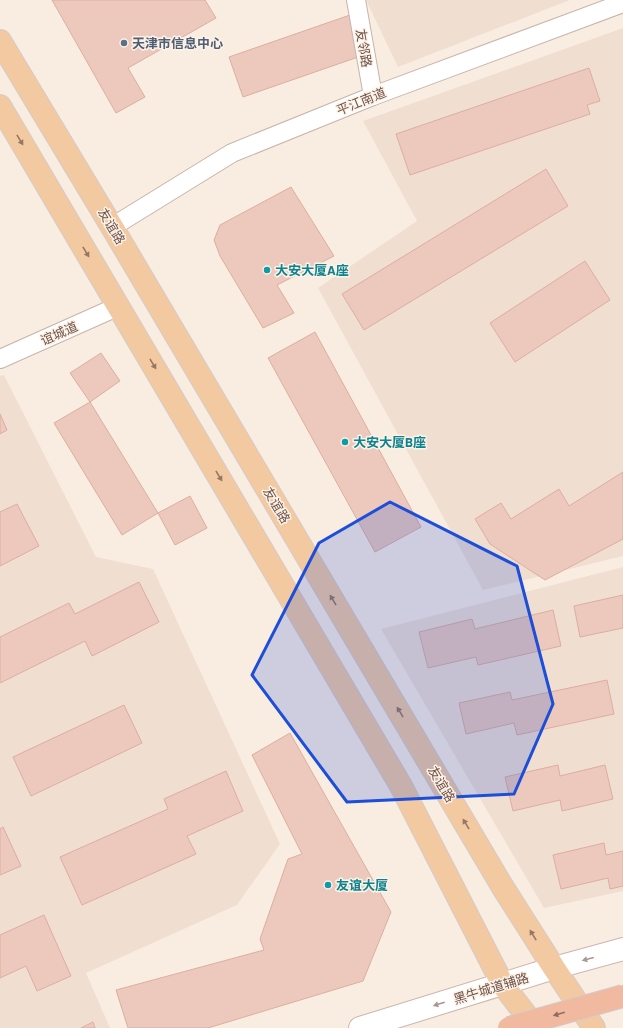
<svg xmlns="http://www.w3.org/2000/svg" width="623" height="1028" viewBox="0 0 623 1028" font-family="Barlow,'Noto Sans SC',sans-serif">
  <style>
    .residential { fill: #f0ded1 }
    .building { fill: #ecc9bc; stroke: #dcae9f }
    .lines { fill: none; stroke-linecap: round; stroke-linejoin: round }
    .minor-casing { stroke: #c8b4aa; stroke-width: 20 }
    .secondary-casing { stroke: #cdb5ab; stroke-width: 24 }
    .primary-casing { stroke: #d4cbc9; stroke-width: 24 }
    .minor { stroke: #fff; stroke-width: 18 }
    .secondary { stroke: #fff; stroke-width: 22 }
    .primary { stroke: #f2c9a0; stroke-width: 22 }
    .trunk-bridge-casing { stroke: #d4cbc9; stroke-width: 24; stroke-linecap: butt }
    .trunk-bridge { stroke: #f0b9a0; stroke-width: 22 }
    .oneway { fill: #967664 }
    .oneway2 { fill: #a89893 }
    .oneway3 { fill: #8e6c60 }
    .marked { fill: #1d4ed8; fill-opacity: 0.2; stroke: #1d4ed8; stroke-width: 3; stroke-linejoin: round }
    .service-dot { fill: #5c6f8a; stroke: #fdf2e7; stroke-width: 1.5 }
    .culture-dot { fill: #0f9aa8; stroke: #fdf2e7; stroke-width: 1.5 }
    .labels { text-anchor: middle; stroke-width: 3; stroke-linejoin: round; paint-order: stroke }
    .service-label { font-size: 13px; font-weight: bold; fill: #4e5e75; stroke: #fdf2e7; text-anchor: start }
    .street-label { font-size: 13px; fill: #6e534b; stroke: #fdf2e7 }
    .culture-label { font-size: 13px; font-weight: bold; fill: #0d838f; stroke: #fdf2e7; text-anchor: start }
  </style>
  <rect width="100%" height="100%" fill="#f9ede2"/>
  <g class="residential">
    <path d="M366 0H570L398 67Z"/>
    <path d="M623 28V556L483 590 318 288 417 221 363 121Z"/>
    <path d="M4 375 96 557 153 569 280 844 237 905 86 973 110 1028H0V376Z"/>
    <path d="M623 567V891L544 908 381 629Z"/>
  </g>
  <g class="building">
    <path d="M52 0H205L216 18 128 68 145 97 116 113Z"/>
    <path d="M350 15 364 55 243 97 229 57Z"/>
    <path d="M589 68 600 101 587 105 590 114 410 175 396 134Z"/>
    <path d="M546 169 568 206 364 330 342 294Z"/>
    <path d="M291 187 334 256 277 285 294 313 263 328 220 256 214 240 220 225Z"/>
    <path d="M585 261 610 300 515 362 490 323Z"/>
    <path d="M315 332 421 527 375 552 268 358Z"/>
    <path d="M101 353 120 381 90 402 70 373Z"/>
    <path d="M90 402 158 513 122 535 54 423Z"/>
    <path d="M0 414 7 430 0 434Z"/>
    <path d="M623 472V539L545 580 490 544 475 519 501 503 511 519 559 489 569 506Z"/>
    <path d="M190 496 207 528 175 545 158 513Z"/>
    <path d="M17 504 39 546 0 566V512Z"/>
    <path d="M139 582 159 622 92 656 85 641 0 683V637L69 603 75 614Z"/>
    <path d="M623 595V628L580 637 574 606Z"/>
    <path d="M553 610 561 646 478 665 476 657 428 668 419 632 472 619 475 629Z"/>
    <path d="M607 680 614 714 517 735 514 723 466 734 459 703 510 692 512 700Z"/>
    <path d="M124 705 142 743 31 796 13 757Z"/>
    <path d="M290 733 391 912 363 981 208 1028H128L116 990 264 950 260 939 288 859 302 854 252 755Z"/>
    <path d="M558 765 560 776 605 765 613 799 562 811 560 800 513 811 505 777Z"/>
    <path d="M226 771 243 811 187 836 196 854 82 905 60 857 168 809 164 799Z"/>
    <path d="M3 827 21 866 0 875V829Z"/>
    <path d="M604 843 606 855 623 851V886L610 889 608 878 561 889 553 855Z"/>
    <path d="M44 915 71 976 37 991 26 966 0 978V935Z"/>
    <path d="M93 1022 95 1028H81Z"/>
  </g>
  <g class="lines">
    <defs>
      <g id="minor">
        <path d="M356 0 373 96"/>
        <path d="M112 227 232 153 373 96 623 3"/>
        <path d="M0 359 119 306"/>
      </g>
      <path id="secondary" d="M360 1028 554 968 623 949"/>
      <g id="primary">
        <path d="M0 41 112 227 502 886 554 968 594 1028"/>
        <path d="M0 106 401 786 503 985 536 1028"/>
      </g>
    </defs>
    <use href="#minor" class="minor-casing"/>
    <use href="#secondary" class="secondary-casing"/>
    <use href="#primary" class="primary-casing"/>
    <use href="#minor" class="minor"/>
    <use href="#secondary" class="secondary"/>
    <use href="#primary" class="primary"/>
    <defs>
      <path id="trunk-bridge" d="M509 1028 623 996"/>
    </defs>
    <use href="#trunk-bridge" class="trunk-bridge-casing"/>
    <use href="#trunk-bridge" class="trunk-bridge"/>
  </g>
  <defs><path id="oneway-solid" d="M-6-.8H1V-3.2L6.5 0L1 3.2V.8H-6Z"/></defs>
  <g class="oneway">
    <use href="#oneway-solid" transform="translate(20 140) rotate(59)"/>
    <use href="#oneway-solid" transform="translate(86 252) rotate(59)"/>
    <use href="#oneway-solid" transform="translate(153 364) rotate(59)"/>
    <use href="#oneway-solid" transform="translate(219 476) rotate(59)"/>
    <use href="#oneway-solid" transform="translate(333 600) rotate(-121)"/>
    <use href="#oneway-solid" transform="translate(400 712) rotate(-121)"/>
    <use href="#oneway-solid" transform="translate(466 824) rotate(-121)"/>
    <use href="#oneway-solid" transform="translate(533 935) rotate(-122)"/>
  </g>
  <g class="oneway2">
    <use href="#oneway-solid" transform="translate(588 959) rotate(165)"/>
    <use href="#oneway-solid" transform="translate(439 1004) rotate(163)"/>
  </g>
  <use class="oneway3" href="#oneway-solid" transform="translate(559 1014) rotate(164)"/>
  <path class="marked" d="M390 502 517 566 553 704 514 794 347 802 252 675 319 543Z"/>
  <circle class="service-dot" cx="124" cy="43" r="4"/>
  <g class="culture-dot">
    <circle cx="267" cy="270" r="4"/>
    <circle cx="345" cy="442" r="4"/>
    <circle cx="328" cy="885" r="4"/>
  </g>
  <g class="labels">
    <g class="service-label">
      <text x="132" y="48">天津市信息中心</text>
    </g>
    <g class="street-label">
      <text transform="translate(364 48) rotate(80)" y="5">友邻路</text>
      <text transform="translate(361 101) rotate(-22)" y="5">平江南道</text>
      <text transform="translate(112 226) rotate(59)" y="5">友谊路</text>
      <text transform="translate(59 333) rotate(-24)" y="5">谊城道</text>
      <text transform="translate(277 505) rotate(59)" y="5">友谊路</text>
      <text transform="translate(442 784) rotate(59)" y="5">友谊路</text>
      <text transform="translate(491 988) rotate(-17)" y="5">黑牛城道辅路</text>
    </g>
    <g class="culture-label">
      <text x="275" y="275">大安大厦A座</text>
      <text x="353" y="447">大安大厦B座</text>
      <text x="336" y="890">友谊大厦</text>
    </g>
  </g>
</svg>
